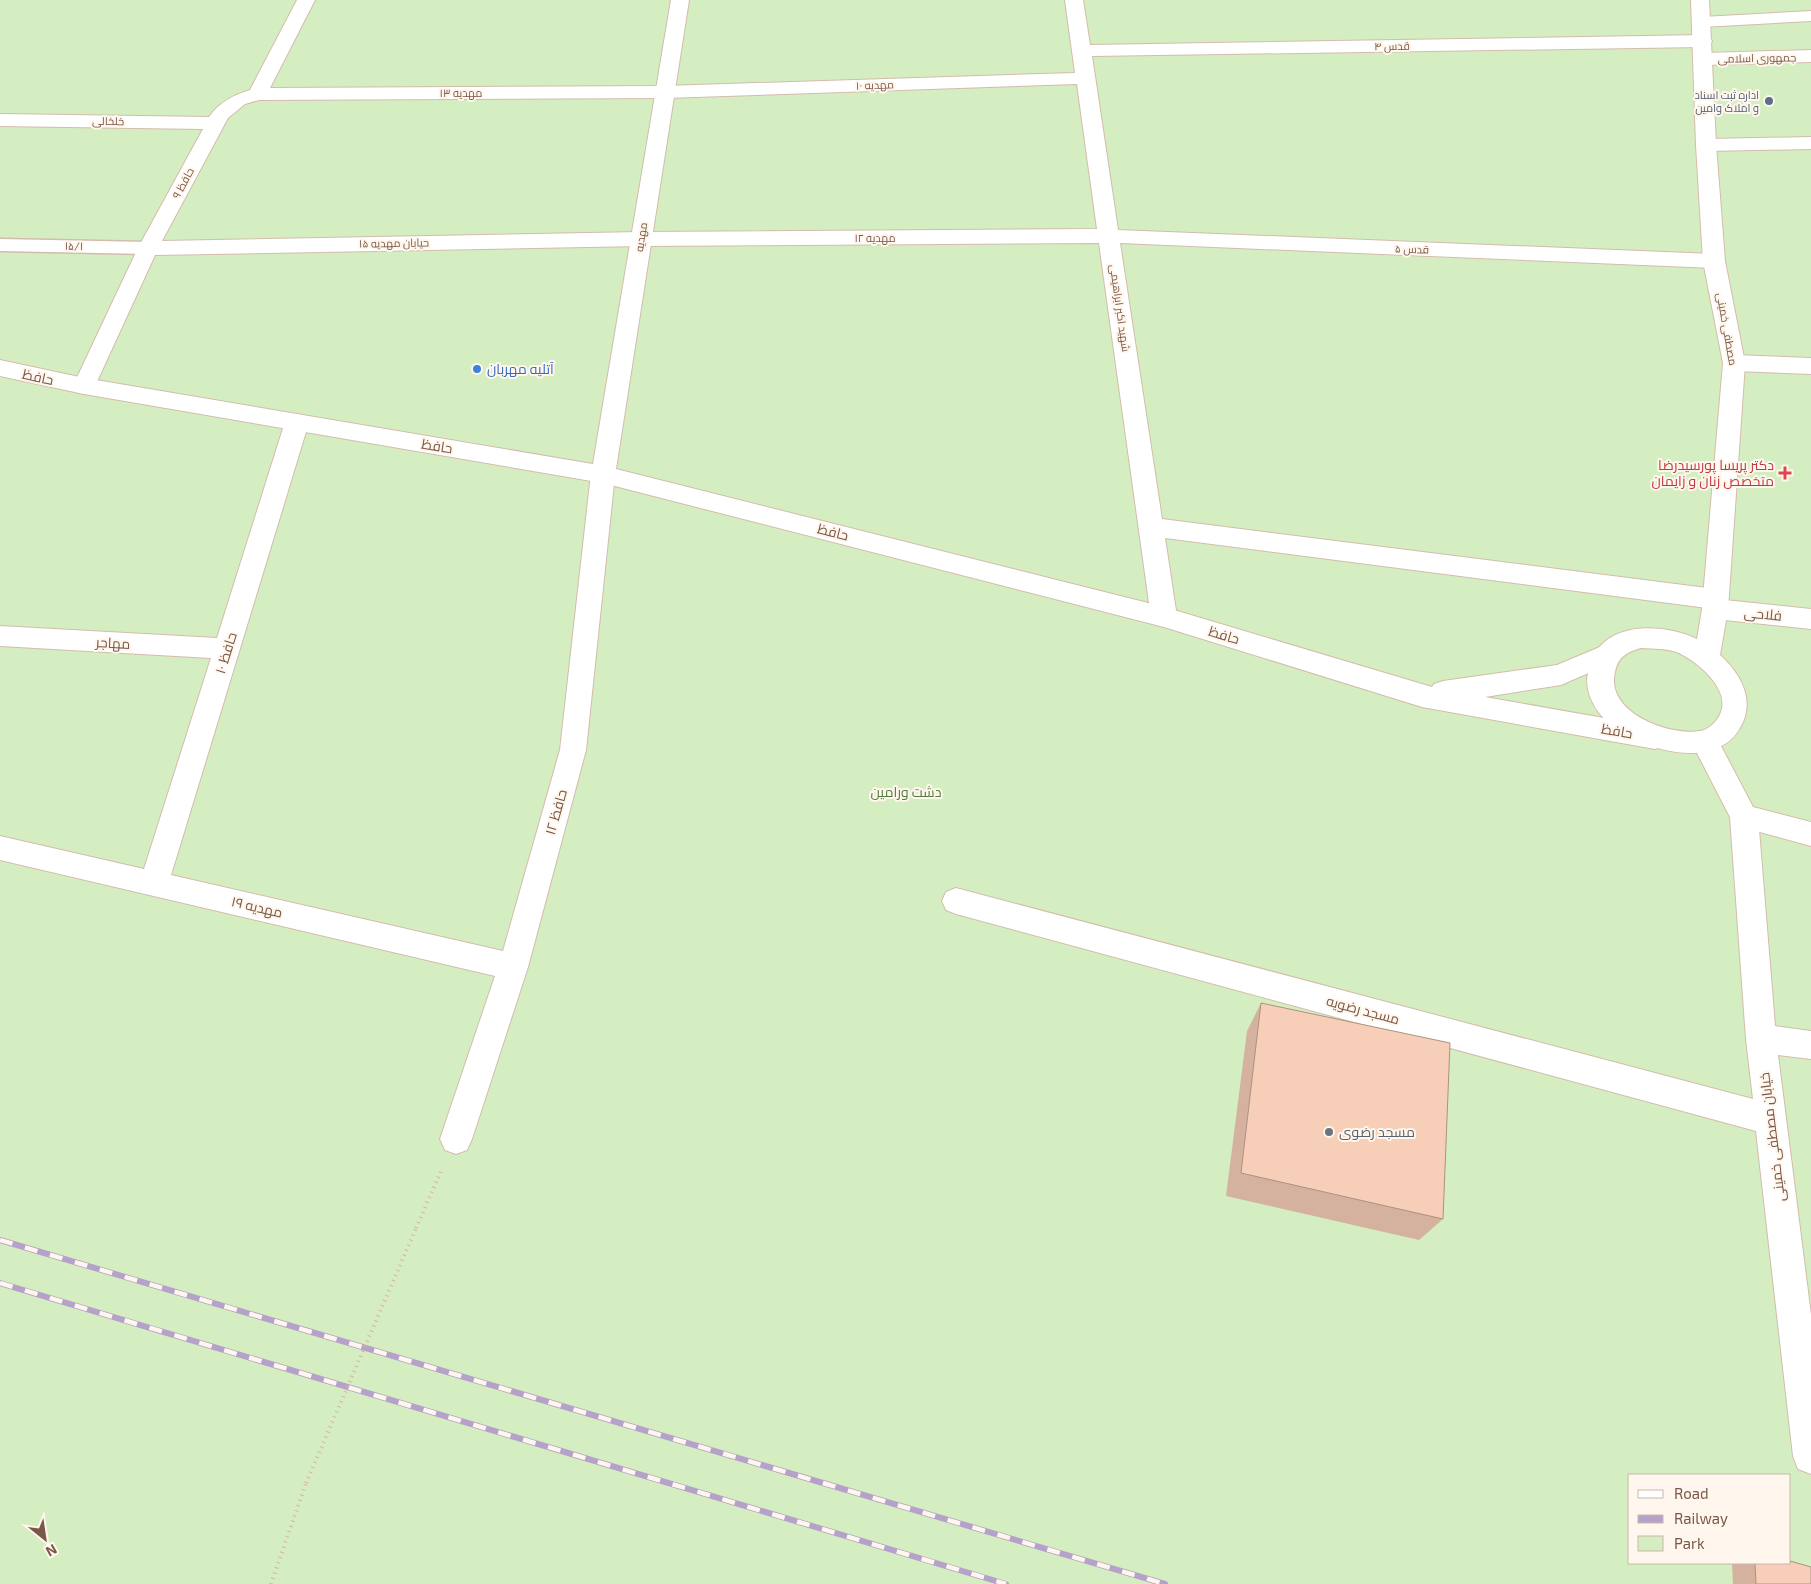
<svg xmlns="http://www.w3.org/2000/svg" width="1811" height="1584" viewBox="0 0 1811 1584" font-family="'Exo 2',Cairo,sans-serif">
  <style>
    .green { fill: #d5eec1; fill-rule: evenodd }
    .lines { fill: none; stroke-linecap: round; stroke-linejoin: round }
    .service-casing { stroke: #d4bcac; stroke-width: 3 }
    .minor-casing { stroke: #d4bcac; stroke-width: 2 }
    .tertiary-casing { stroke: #d4bcac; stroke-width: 2 }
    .secondary-casing { stroke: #d7bca9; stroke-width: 2 }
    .path { stroke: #dcb29c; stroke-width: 4; stroke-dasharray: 1 4.5; stroke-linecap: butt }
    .service { fill: #fff; fill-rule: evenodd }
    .minor { fill: #fff; fill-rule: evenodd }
    .tertiary { fill: #fff; fill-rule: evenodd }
    .secondary { fill: #fff; fill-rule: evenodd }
    .rail-casing { stroke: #b5a1ca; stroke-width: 6 }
    .rail { stroke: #fff7ed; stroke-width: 4.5; stroke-dasharray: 13; stroke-linecap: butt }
    .path-bridge { stroke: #dcb29c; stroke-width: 4; stroke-dasharray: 1 4.5; stroke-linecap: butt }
    .wall { fill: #d4b29f }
    .building { fill: #f7cfb9; stroke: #ad9182 }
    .service-dot { fill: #5c6f8a; stroke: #fff7ed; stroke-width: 2 }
    .shop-dot { fill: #3f7fe0; stroke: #fff7ed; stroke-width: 2 }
    .health-dot { fill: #e0444e; stroke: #fff7ed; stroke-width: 2 }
    .worship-dot { fill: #6b7280; stroke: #fff7ed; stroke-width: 2 }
    .labels { text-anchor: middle; stroke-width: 4; stroke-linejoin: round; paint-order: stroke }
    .far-street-label { font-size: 11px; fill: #7a5747; stroke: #fff7ed }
    .far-service-label { font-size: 11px; fill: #4e5e75; stroke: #fff7ed; text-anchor: end }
    .shop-label { font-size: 14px; fill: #366cbe; stroke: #fff7ed; text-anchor: start }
    .street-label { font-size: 14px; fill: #7a5747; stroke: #fff7ed }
    .health-label { font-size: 14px; fill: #be3a42; stroke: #fff7ed; text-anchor: end }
    .park-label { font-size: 14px; fill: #507b3b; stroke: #fff7ed }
    .worship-label { font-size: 14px; fill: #5b616d; stroke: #fff7ed; text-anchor: start }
  </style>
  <rect width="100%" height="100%" fill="#fef3e4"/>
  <path class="green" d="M0 0H1811V1584H0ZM1630 1475H1790V1563H1630Z"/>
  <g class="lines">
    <defs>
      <path id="service" d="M0 239 148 242 154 244 157 248 154 252 148 254 0 251Z"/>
      <g id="minor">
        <path d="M297 0H315L270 88 665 86 1075 73 1065 0H1083L1090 45 1703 35 1710 37 1712 41 1710 45 1703 47 1092 56 1118 230 1714 254 1721 256 1725 261 1721 266 1714 268 1120 243 1162 519 1715 589 1724 592 1728 599 1724 606 1715 609 1165 538 1177 617 1173 624 1164 627 1155 624 1151 617 1099 243 641 246 155 255 95 386 92 392 84 394 76 392 73 386 138 248 203 129 0 126V114L209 117C219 102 234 95 250 90ZM1077 84 1097 229 641 232 162 241 228 118 245 104 259 100 665 98Z"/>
        <path d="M1811 11V21L1702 27 1696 26 1693 22 1696 18 1702 17Z"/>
        <path d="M1811 50V62L1704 65 1697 63 1695 59 1697 55 1704 53Z"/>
        <path d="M1811 137V149L1706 151 1699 149 1696 145 1699 141 1706 139Z"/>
        <path d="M1734 355 1811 358V374L1734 371 1726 368 1723 363 1726 358Z"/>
        <path d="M297 414 305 416 309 422 171 875 503 951 560 750 591 474 595 468 603 465 611 468 615 474 586 750 528 967 472 1139 467 1150 456 1154 445 1150 440 1139 495 976 0 860V836L144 869 211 658 0 646V626L217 638 285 422 289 416Z"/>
        <path d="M1744 805 1754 809 1758 817 1775 1026 1811 1031V1059L1778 1055 1811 1315V1474L1798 1469 1793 1456 1756 1131 956 914 946 910 942 901 946 892 956 888 1753 1099 1746 1039 1730 817 1734 809Z"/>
      </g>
      <g id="tertiary">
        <path d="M671 0H689L616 469 1164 607 1432 687 1434 684 1443 681 1557 665 1607 644 1616 647 1620 654 1616 661 1561 685 1485 697 1655 727 1664 730 1668 738 1664 746 1655 749 1422 707 1164 627 603 483 84 394 0 376V360L84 378 593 464Z"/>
        <path d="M1715 599 1811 609V629L1715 619 1706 616 1702 609 1706 602Z"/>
      </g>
      <path id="secondary" d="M1691 0H1709L1716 145 1725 261 1745 363 1728 609 1720 655C1741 674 1756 701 1740 728 1735 736 1730 742 1721 746L1753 807 1811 822V846L1734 825 1697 753C1656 755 1588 729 1587 680 1587 676 1589 670 1590 666 1602 620 1663 623 1697 639L1702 609 1723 363 1703 261 1696 145ZM1641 648C1653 649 1668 648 1679 653 1699 663 1735 692 1718 718 1714 724 1707 730 1700 731 1668 736 1605 712 1615 672 1618 657 1627 652 1641 648Z"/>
    </defs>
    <use href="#service" class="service-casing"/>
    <use href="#minor" class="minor-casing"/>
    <use href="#tertiary" class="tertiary-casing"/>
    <use href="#secondary" class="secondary-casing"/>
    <g class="path">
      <path d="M416 1228 441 1171"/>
      <path d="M271 1584 306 1483"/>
    </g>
    <use href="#service" class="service"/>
    <use href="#minor" class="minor"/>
    <use href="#tertiary" class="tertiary"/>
    <use href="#secondary" class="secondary"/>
    <defs>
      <g id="rail">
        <path d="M0 1240 1165 1584"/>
        <path d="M0 1283 1006 1584"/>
      </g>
    </defs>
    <use href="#rail" class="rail-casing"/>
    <use href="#rail" class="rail"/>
    <path class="path-bridge" d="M306 1483 416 1228"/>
  </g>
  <g class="wall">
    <path d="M1261 1003 1443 1219 1419 1240 1226 1196 1247 1031Z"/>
    <path d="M1732 1563H1790L1811 1584H1733Z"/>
  </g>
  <g class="building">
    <path d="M1261 1003 1450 1043 1443 1219 1241 1173Z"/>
    <path d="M1790 1561 1811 1567V1584H1756L1755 1563H1790Z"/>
  </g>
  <circle class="service-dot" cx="1769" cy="101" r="5"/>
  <circle class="shop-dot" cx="477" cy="369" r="5"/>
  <path class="health-dot" d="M1782.5 465.5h5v5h5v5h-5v5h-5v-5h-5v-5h5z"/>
  <circle class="worship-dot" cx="1329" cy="1132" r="5"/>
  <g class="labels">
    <g class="far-street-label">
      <text transform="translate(1392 46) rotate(-1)" y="4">قدس ۴</text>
      <text transform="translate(1757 58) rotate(-1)" y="4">جمهوری اسلامی</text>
      <text transform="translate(875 85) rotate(-2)" y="4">مهدیه ۱۰</text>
      <text x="461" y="97">مهدیه ۱۳</text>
      <text transform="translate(108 121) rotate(1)" y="4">خلخالی</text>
      <text transform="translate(183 183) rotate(-62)" y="4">حافظ ۹</text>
      <text transform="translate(641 237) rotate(-81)" y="4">مهدیه</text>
      <text x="875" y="242">مهدیه ۱۲</text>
      <text transform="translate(394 243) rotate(-1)" y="4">حیابان مهدیه ۱۵</text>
      <text transform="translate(74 246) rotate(1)" y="4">۱۵/۱</text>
      <text transform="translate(1412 249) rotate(2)" y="4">قدس ۵</text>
      <text transform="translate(1120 308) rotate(82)" y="4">شهید اکبر ابراهیمی</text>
      <text transform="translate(1727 329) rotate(80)" y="4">مصطفی خمینی</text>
    </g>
    <g class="far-service-label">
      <text x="1759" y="99">اداره ثبت اسناد<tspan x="1759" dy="13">و املاک وامین</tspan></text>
    </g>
    <g class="shop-label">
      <text x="487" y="374">آتلیه مهربان</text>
    </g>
    <g class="street-label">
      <text transform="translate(38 377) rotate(12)" y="5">حافظ</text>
      <text transform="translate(437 446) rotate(9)" y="5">حافظ</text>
      <text transform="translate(833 532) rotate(14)" y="5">حافظ</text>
      <text transform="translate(1763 614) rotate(5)" y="5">فلاحی</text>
      <text transform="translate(1224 635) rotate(17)" y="5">حافظ</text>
      <text transform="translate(113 643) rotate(3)" y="5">مهاجر</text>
      <text transform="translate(226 653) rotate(-73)" y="5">حافظ ۱۰</text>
      <text transform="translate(1617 731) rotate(10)" y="5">حافظ</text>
      <text transform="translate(556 812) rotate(-74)" y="5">حافظ ۱۲</text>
      <text transform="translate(257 907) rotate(13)" y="5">مهدیه ۱۹</text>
      <text transform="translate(1363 1010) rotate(15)" y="5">مسجد رضویه</text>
      <text transform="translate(1772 1137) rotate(-97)" y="5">خیابان مصطفی خمینی</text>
    </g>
    <g class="health-label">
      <text x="1774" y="470">دکتر پریسا پورسیدرضا<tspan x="1774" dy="16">متخصص زنان و زایمان</tspan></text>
    </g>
    <g class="park-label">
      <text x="906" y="797">دشت ورامین</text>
    </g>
    <g class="worship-label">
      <text x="1339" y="1137">مسجد رضوی</text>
    </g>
  </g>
  <rect x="1628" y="1474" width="162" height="90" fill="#fff7ed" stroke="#cab7ab"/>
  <rect x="1638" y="1490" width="25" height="8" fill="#ffffff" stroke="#cab7ab"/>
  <text x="1674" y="1499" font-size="15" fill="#7a5747">Road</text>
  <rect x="1638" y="1515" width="25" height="8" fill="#b5a1ca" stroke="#cab7ab"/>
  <text x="1674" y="1524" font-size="15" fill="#7a5747">Railway</text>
  <rect x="1638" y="1536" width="25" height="15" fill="#d5eec1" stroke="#cab7ab"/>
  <text x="1674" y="1549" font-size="15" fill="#7a5747">Park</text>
  <g transform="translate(45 1539) rotate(150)" stroke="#fff7ed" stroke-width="4" paint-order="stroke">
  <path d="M0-4L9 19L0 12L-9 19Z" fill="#7a5747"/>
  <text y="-8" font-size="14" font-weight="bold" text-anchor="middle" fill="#7a5747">N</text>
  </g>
</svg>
